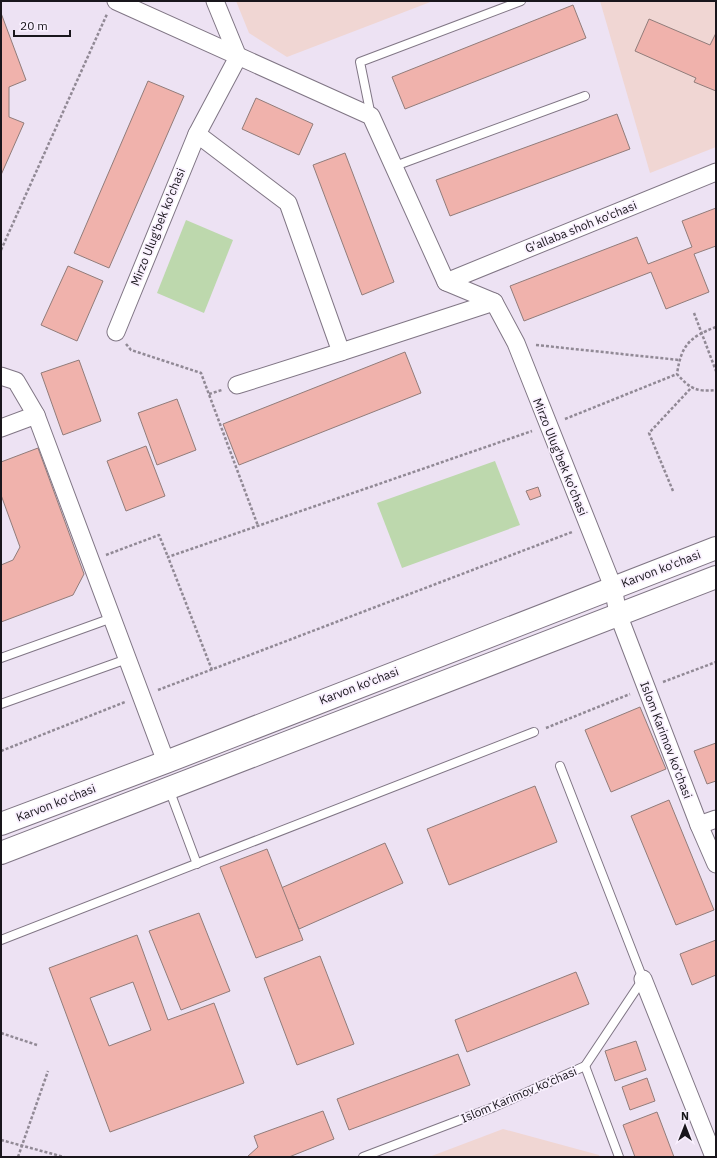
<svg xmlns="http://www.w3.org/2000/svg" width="717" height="1158" viewBox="0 0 717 1158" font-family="'IBM Plex Sans',sans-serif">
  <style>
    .education { fill: #f0d6d3 }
    .green { fill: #bdd8ad }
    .building { fill: #f0b2ac; stroke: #917c7a; fill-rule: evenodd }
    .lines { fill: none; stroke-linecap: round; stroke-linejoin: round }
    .service-casing { stroke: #807685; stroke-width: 10 }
    .minor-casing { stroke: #807685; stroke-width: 19 }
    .secondary-casing { stroke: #807685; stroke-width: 24 }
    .path { stroke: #918995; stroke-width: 2.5; stroke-dasharray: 3 2; stroke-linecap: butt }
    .service { stroke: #fff; stroke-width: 8 }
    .minor { stroke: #fff; stroke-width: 17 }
    .secondary { stroke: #fff; stroke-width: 22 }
    .labels { text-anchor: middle; stroke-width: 3.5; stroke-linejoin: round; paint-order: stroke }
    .street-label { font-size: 12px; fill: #19161c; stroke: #f9f0fe }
  </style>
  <rect width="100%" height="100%" fill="#ede2f3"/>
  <g class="education">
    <path d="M236 1H433L287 57 249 33Z"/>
    <path d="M600 1H716V147L650 173Z"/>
    <path d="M503 1129 599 1155 600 1157H429Z"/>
  </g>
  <g class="green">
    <path d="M186 220 233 240 204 313 157 293Z"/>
    <path d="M495 461 520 525 402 568 377 503Z"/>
  </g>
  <g class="building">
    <path d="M573 5 586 38 405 109 392 77Z"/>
    <path d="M1 13 26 80 9 87V117L24 123 1 175Z"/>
    <path d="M649 19 710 45 716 33V91L694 82 696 78 635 51Z"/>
    <path d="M148 81 184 96 109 268 74 253Z"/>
    <path d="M256 98 313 124 299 155 242 129Z"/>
    <path d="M617 114 630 149 450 216 436 180Z"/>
    <path d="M345 153 394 282 362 295 313 165Z"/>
    <path d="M716 208V246L694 254 709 292 666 309 651 272 524 321 510 286 637 237 648 264 692 247 682 221Z"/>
    <path d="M68 266 103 281 77 341 41 325Z"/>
    <path d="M405 352 421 393 239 465 223 424Z"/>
    <path d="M79 360 101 421 63 435 41 373Z"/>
    <path d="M177 399 196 450 157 465 138 413Z"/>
    <path d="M146 446 165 496 126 511 107 461Z"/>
    <path d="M38 448 84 574 73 595 1 622V565L13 560 20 547 1 495V462Z"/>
    <path d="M538 487 541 496 530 500 526 491Z"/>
    <path d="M640 707 666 769 611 792 585 730Z"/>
    <path d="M716 743V781L707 784 694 751Z"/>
    <path d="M535 786 557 842 449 885 427 829Z"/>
    <path d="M669 800 714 910 676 925 631 816Z"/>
    <path d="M385 843 403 883 299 929 281 888Z"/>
    <path d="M267 849 303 940 256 958 220 867Z"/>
    <path d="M199 913 230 991 181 1010 149 931Z"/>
    <path d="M137 935 168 1020 214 1003 244 1083 110 1132 49 968ZM133 982 151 1030 109 1046 90 998Z"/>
    <path d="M716 940V975L692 985 680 954Z"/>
    <path d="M320 956 354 1044 297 1065 264 978Z"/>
    <path d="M576 972 589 1004 467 1052 455 1020Z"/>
    <path d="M636 1041 646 1070 615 1081 605 1051Z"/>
    <path d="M458 1054 470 1085 349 1130 337 1099Z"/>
    <path d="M647 1078 655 1101 630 1110 622 1087Z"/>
    <path d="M323 1111 334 1139 289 1157H247L258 1147 254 1136Z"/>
    <path d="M657 1112 674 1157H635L623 1125Z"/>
  </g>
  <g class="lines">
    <defs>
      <g id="service">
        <path d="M371 116 360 62 521 1"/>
        <path d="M395 166 585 96"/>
        <path d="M1 658 112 618"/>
        <path d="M1 704 127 659"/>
        <path d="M560 766 643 979 585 1066"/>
        <path d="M169 789 197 864"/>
        <path d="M1 940 534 732"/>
        <path d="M363 1157 494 1107 585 1066 619 1157"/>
      </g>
      <g id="minor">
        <path d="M116 1 371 116 446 282 494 302 516 343 613 587 618 614 699 825 716 864"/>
        <path d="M197 134 238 57 215 1"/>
        <path d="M446 282 716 172"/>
        <path d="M116 332 197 134 288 203 341 352 494 302"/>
        <path d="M1 376 16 381 36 415"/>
        <path d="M237 385 341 352"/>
        <path d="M1 428 36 415 166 762"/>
        <path d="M699 825 716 819"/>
        <path d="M643 979 714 1157"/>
      </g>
      <g id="secondary">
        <path d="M1 824 166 762 716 548"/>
        <path d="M1 853 716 577"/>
      </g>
    </defs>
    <use href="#service" class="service-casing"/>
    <use href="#minor" class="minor-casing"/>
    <use href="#secondary" class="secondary-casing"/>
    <g class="path">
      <path d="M1 250 107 14"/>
      <path d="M694 313 716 371"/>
      <path d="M716 327C689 337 681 346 677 374 690 389 697 392 716 390"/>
      <path d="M126 344 131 350 201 373 258 526"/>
      <path d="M536 345 679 360"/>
      <path d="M209 394 222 390"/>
      <path d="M565 419 677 374"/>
      <path d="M673 491 649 433 692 387"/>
      <path d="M106 555 159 535 168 557"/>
      <path d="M212 670 168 557 532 431"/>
      <path d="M663 682 716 662"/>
      <path d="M158 690 572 532"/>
      <path d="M546 728 630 694"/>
      <path d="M1 751 125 702"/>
      <path d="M1 1033 37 1045"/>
      <path d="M1 1140 64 1157"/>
      <path d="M18 1157 48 1071"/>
    </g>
    <use href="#service" class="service"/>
    <use href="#minor" class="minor"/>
    <use href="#secondary" class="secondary"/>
  </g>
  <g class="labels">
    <g class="street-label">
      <text transform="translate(158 227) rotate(-68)" y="4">Mirzo Ulug'bek ko'chasi</text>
      <text transform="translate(581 227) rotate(-22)" y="4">G'allaba shoh ko'chasi</text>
      <text transform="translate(560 457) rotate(68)" y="4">Mirzo Ulug'bek ko'chasi</text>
      <text transform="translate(661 569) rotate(-21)" y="4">Karvon ko'chasi</text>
      <text transform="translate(359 686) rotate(-21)" y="4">Karvon ko'chasi</text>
      <text transform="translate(666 740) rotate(69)" y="4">Islom Karimov ko‘chasi</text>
      <text transform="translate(56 803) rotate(-21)" y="4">Karvon ko'chasi</text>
      <text transform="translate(519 1095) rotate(-23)" y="4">Islom Karimov ko‘chasi</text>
    </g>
  </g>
  <rect width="717" height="1158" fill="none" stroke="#19161c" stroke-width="4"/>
  <g transform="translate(685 1126)" stroke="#f9f0fe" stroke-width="3" paint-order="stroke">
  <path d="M0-3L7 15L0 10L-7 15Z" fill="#19161c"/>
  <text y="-6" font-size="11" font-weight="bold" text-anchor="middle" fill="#19161c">N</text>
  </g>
  <path d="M14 30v6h56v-6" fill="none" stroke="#19161c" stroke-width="2"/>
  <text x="20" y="30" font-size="12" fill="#19161c" stroke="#f9f0fe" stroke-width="3" paint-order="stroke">20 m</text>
</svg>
